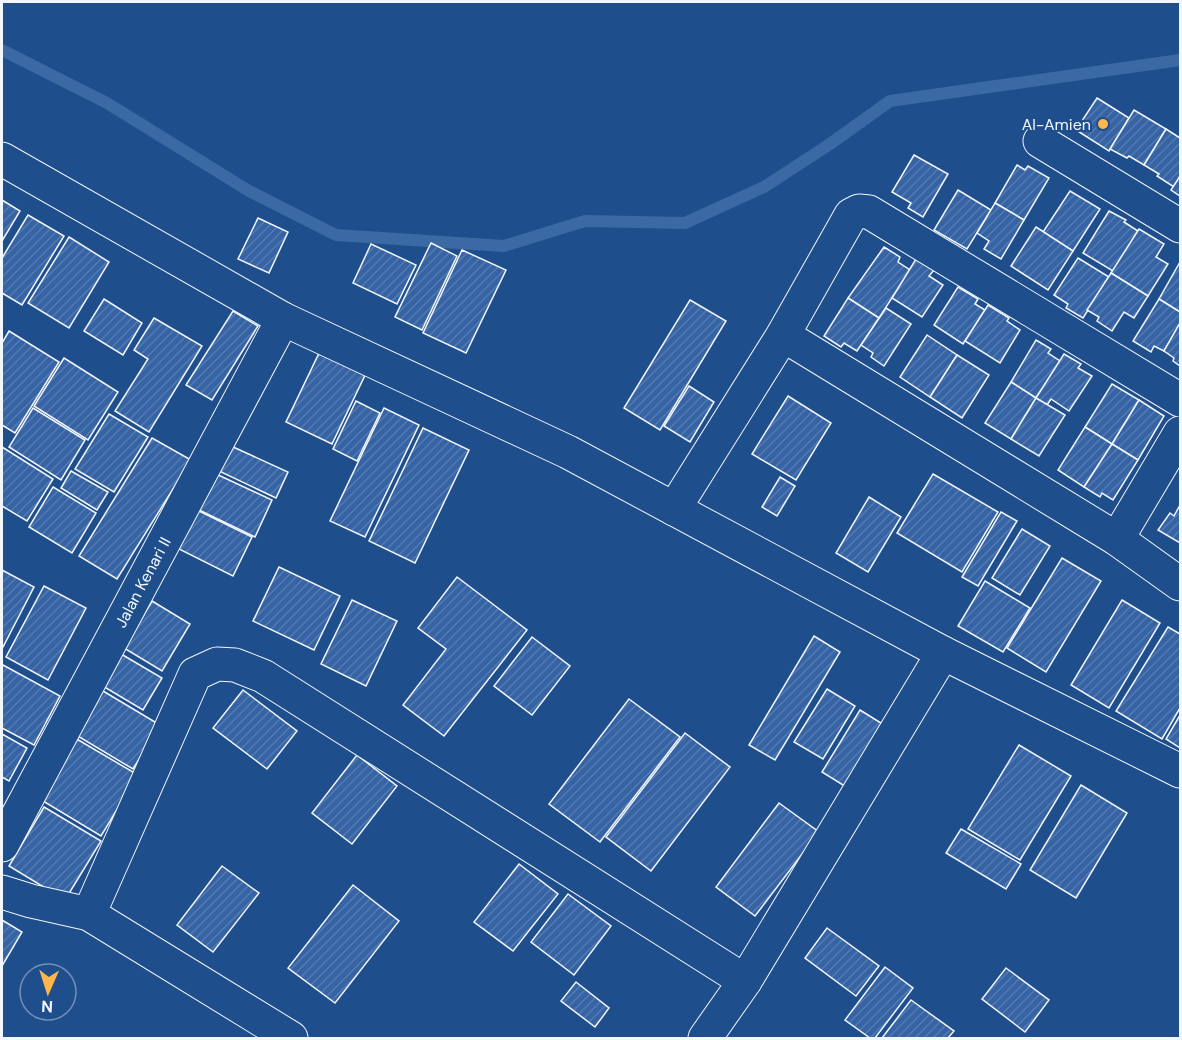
<svg xmlns="http://www.w3.org/2000/svg" width="1182" height="1040" viewBox="0 0 1182 1040" font-family="'DM Sans',sans-serif">
  <style>
    .lines { fill: none; stroke-linecap: round; stroke-linejoin: round }
    .stream { stroke: #3b69a3; stroke-width: 12 }
    .building { fill: url(#building-hatch); stroke: #f2f6ff; stroke-width: 1.5 }
    .minor-casing { stroke: #f2f6ff; stroke-width: 35 }
    .minor { stroke: #1f4e8c; stroke-width: 33 }
    .poi-dot { fill: #ffb74d; stroke: #1f4e8c; stroke-width: 2 }
    .labels { text-anchor: middle; stroke-width: 4.5; stroke-linejoin: round; paint-order: stroke }
    .poi-label { font-size: 16px; fill: #f2f6ff; stroke: #1f4e8c; text-anchor: end }
    .street-label { font-size: 16px; fill: #f2f6ff; stroke: #1f4e8c }
  </style>
  <defs>
    <pattern id="building-hatch" width="6" height="6" patternUnits="userSpaceOnUse" patternTransform="scale(1.5)"><rect width="6" height="6" fill="#3563a3"/><path d="M-1 1l2-2M0 6l6-6M5 7l2-2" fill="none" stroke="#537ab1"/></pattern>
  </defs>
  <rect width="100%" height="100%" fill="#1f4e8c"/>
  <g class="lines">
    <path class="stream" d="M2 50 107 103 249 191 336 235 504 246 585 221 685 223 764 187 830 144 890 101 1180 60"/>
  </g>
  <g class="building">
    <path d="M1097 98 1129 118 1109 151 1076 130Z"/>
    <path d="M1134 110 1166 129 1144 165 1129 156 1127 158 1110 149Z"/>
    <path d="M1166 129 1180 138V176L1174 187 1157 176 1159 174 1144 165Z"/>
    <path d="M914 155 948 174 923 217 908 208 911 203 892 192Z"/>
    <path d="M1017 165 1025 170 1028 166 1049 178 1024 220 995 203Z"/>
    <path d="M1180 176V196L1171 190Z"/>
    <path d="M958 190 991 210 967 249 934 230Z"/>
    <path d="M1070 191 1100 209 1073 251 1043 232Z"/>
    <path d="M2 200 20 211 2 241Z"/>
    <path d="M995 203 1024 220 1001 259 984 249 989 241 977 233Z"/>
    <path d="M1109 211 1126 220 1124 222 1138 231 1113 271 1083 253Z"/>
    <path d="M28 215 64 236 22 305 2 293V258Z"/>
    <path d="M258 218 288 232 269 273 238 259Z"/>
    <path d="M1036 227 1073 251 1048 290 1011 266Z"/>
    <path d="M1139 229 1164 244 1156 257 1168 264 1148 296 1111 273Z"/>
    <path d="M69 237 109 262 69 328 28 303Z"/>
    <path d="M431 243 457 256 422 330 395 317Z"/>
    <path d="M371 244 416 265 397 304 353 283Z"/>
    <path d="M884 247 900 257 898 262 910 270 879 318 848 298Z"/>
    <path d="M462 250 506 270 466 353 423 333Z"/>
    <path d="M1078 258 1109 277 1083 318 1066 308 1068 304 1054 295Z"/>
    <path d="M916 259 934 270 929 276 943 285 922 317 892 298Z"/>
    <path d="M1180 262V312L1159 299Z"/>
    <path d="M1111 273 1148 296 1134 318 1124 312 1112 331 1097 321 1099 317 1087 310Z"/>
    <path d="M958 287 978 299 975 304 985 310 963 344 934 325Z"/>
    <path d="M848 298 879 318 857 351 844 343 841 347 824 336Z"/>
    <path d="M104 299 142 323 123 355 84 331Z"/>
    <path d="M1159 299 1180 312V323L1164 351 1154 346 1151 352 1133 341Z"/>
    <path d="M690 300 726 321 660 430 624 408Z"/>
    <path d="M988 305 1009 318 1007 321 1020 330 1000 363 965 341Z"/>
    <path d="M886 308 911 324 884 366 871 357 873 353 861 345Z"/>
    <path d="M233 311 258 326 212 400 186 385Z"/>
    <path d="M154 318 202 346 149 432 115 411 148 359 134 350Z"/>
    <path d="M1180 323V366L1173 361 1174 358 1164 351Z"/>
    <path d="M9 331 59 362 15 433 2 425V343Z"/>
    <path d="M927 335 957 355 930 397 900 377Z"/>
    <path d="M1036 340 1051 349 1048 353 1060 361 1036 398 1011 382Z"/>
    <path d="M321 349 367 371 332 444 286 422Z"/>
    <path d="M1064 354 1081 364 1078 368 1092 376 1069 411 1051 399 1047 405 1036 398Z"/>
    <path d="M957 355 989 375 962 418 930 397Z"/>
    <path d="M64 358 118 392 88 440 34 406Z"/>
    <path d="M1011 382 1036 398 1011 439 985 423Z"/>
    <path d="M1112 384 1139 400 1112 444 1085 427Z"/>
    <path d="M689 386 714 402 690 442 664 426Z"/>
    <path d="M788 396 831 423 796 480 752 454Z"/>
    <path d="M1036 398 1065 415 1039 456 1011 439Z"/>
    <path d="M1139 400 1164 416 1138 460 1112 444Z"/>
    <path d="M356 401 380 413 357 461 333 449Z"/>
    <path d="M33 408 85 440 61 480 9 447Z"/>
    <path d="M384 408 419 425 365 537 330 521Z"/>
    <path d="M109 414 148 437 114 492 75 469Z"/>
    <path d="M1085 427 1112 444 1084 487 1058 470Z"/>
    <path d="M423 428 469 450 415 563 369 541Z"/>
    <path d="M152 438 191 460 117 579 79 556Z"/>
    <path d="M1112 444 1138 460 1113 500 1102 493 1100 497 1084 487Z"/>
    <path d="M231 446 288 472 276 498 219 471Z"/>
    <path d="M2 447 53 479 27 521 2 506Z"/>
    <path d="M71 471 108 492 97 510 61 488Z"/>
    <path d="M214 473 272 500 255 537 197 509Z"/>
    <path d="M933 474 998 512 962 572 897 533Z"/>
    <path d="M780 477 795 486 777 516 762 507Z"/>
    <path d="M53 487 96 513 72 553 29 527Z"/>
    <path d="M869 497 901 517 868 572 836 553Z"/>
    <path d="M1180 505V543L1158 530 1170 513 1174 516Z"/>
    <path d="M195 509 252 537 233 576 177 548Z"/>
    <path d="M1001 512 1017 521 978 586 962 577Z"/>
    <path d="M1022 529 1050 546 1020 595 992 578Z"/>
    <path d="M1062 558 1101 581 1046 672 1007 648Z"/>
    <path d="M279 567 340 596 314 650 253 621Z"/>
    <path d="M2 570 34 587 2 649Z"/>
    <path d="M457 577 527 630 444 736 403 705 446 649 418 628Z"/>
    <path d="M985 581 1030 608 1003 652 958 626Z"/>
    <path d="M44 586 86 608 48 680 6 657Z"/>
    <path d="M352 600 397 621 366 686 321 664Z"/>
    <path d="M1122 600 1160 623 1109 708 1071 685Z"/>
    <path d="M152 601 190 624 162 671 124 648Z"/>
    <path d="M1168 627 1180 634V708L1162 739 1116 711Z"/>
    <path d="M814 636 840 652 775 760 749 745Z"/>
    <path d="M532 637 570 666 532 715 494 686Z"/>
    <path d="M116 651 162 678 143 710 96 682Z"/>
    <path d="M3 665 60 696 34 745 2 728V668Z"/>
    <path d="M98 688 160 725 133 769 71 732Z"/>
    <path d="M827 689 855 706 823 759 794 742Z"/>
    <path d="M243 690 297 731 267 769 213 728Z"/>
    <path d="M629 699 680 737 600 842 549 804Z"/>
    <path d="M860 710 889 728 851 790 822 772Z"/>
    <path d="M1180 715V748L1166 739Z"/>
    <path d="M685 733 730 767 651 871 606 837Z"/>
    <path d="M2 734 27 748 9 781 2 777Z"/>
    <path d="M75 738 138 775 101 836 38 798Z"/>
    <path d="M1019 745 1071 776 1020 860 968 829Z"/>
    <path d="M357 755 397 786 352 844 312 813Z"/>
    <path d="M1081 785 1127 813 1076 898 1030 870Z"/>
    <path d="M779 803 819 832 755 916 716 887Z"/>
    <path d="M44 807 101 841 65 900 9 866Z"/>
    <path d="M961 829 1021 864 1006 889 946 853Z"/>
    <path d="M519 864 558 894 513 951 474 922Z"/>
    <path d="M222 866 259 893 213 952 177 925Z"/>
    <path d="M353 885 399 921 335 1003 288 968Z"/>
    <path d="M568 894 611 926 574 975 531 942Z"/>
    <path d="M2 920 22 932 2 966Z"/>
    <path d="M827 928 879 966 856 996 805 958Z"/>
    <path d="M885 967 913 988 875 1038H870L845 1020Z"/>
    <path d="M1006 968 1049 1000 1025 1032 982 999Z"/>
    <path d="M576 982 609 1008 595 1027 561 1001Z"/>
    <path d="M911 1000 954 1031 948 1038H882Z"/>
  </g>
  <g class="lines">
    <defs>
      <g id="minor">
        <path d="M1040 141 1180 226"/>
        <path d="M2 159 283 319 568 452 943 653 1180 771"/>
        <path d="M783 335 1117 539 1180 584"/>
        <path d="M674 509 783 335 851 215 859 211 869 212 1180 400"/>
        <path d="M1117 539 1180 433"/>
        <path id="s1" d="M2 845 283 319"/>
        <path d="M2 892 31 901 89 914 291 1038"/>
        <path d="M89 914 195 674 217 664 235 665 263 676 745 981"/>
        <path d="M705 1038 745 981 943 653"/>
      </g>
    </defs>
    <use href="#minor" class="minor-casing"/>
    <use href="#minor" class="minor"/>
  </g>
  <circle class="poi-dot" cx="1103" cy="124" r="6"/>
  <g class="labels">
    <g class="poi-label">
      <text x="1091" y="130">Al-Amien</text>
    </g>
    <g class="street-label">
      <text dy="6" stroke="none"><textPath href="#s1" startOffset="298">Jalan Kenari II</textPath></text>
    </g>
  </g>
  <rect width="1182" height="1040" fill="none" stroke="#f2f6ff" stroke-width="6"/>
  <g transform="translate(48 992) rotate(183)"><circle r="28" fill="#1f4e8c" stroke="#7391ba" stroke-width="1.5"/>
  <path d="M0-4.5L10 22L0 15L-10 22Z" fill="#ffb74d"/>
  <text y="-9" font-size="16" font-weight="bold" text-anchor="middle" fill="#f2f6ff">N</text>
  </g>
</svg>
